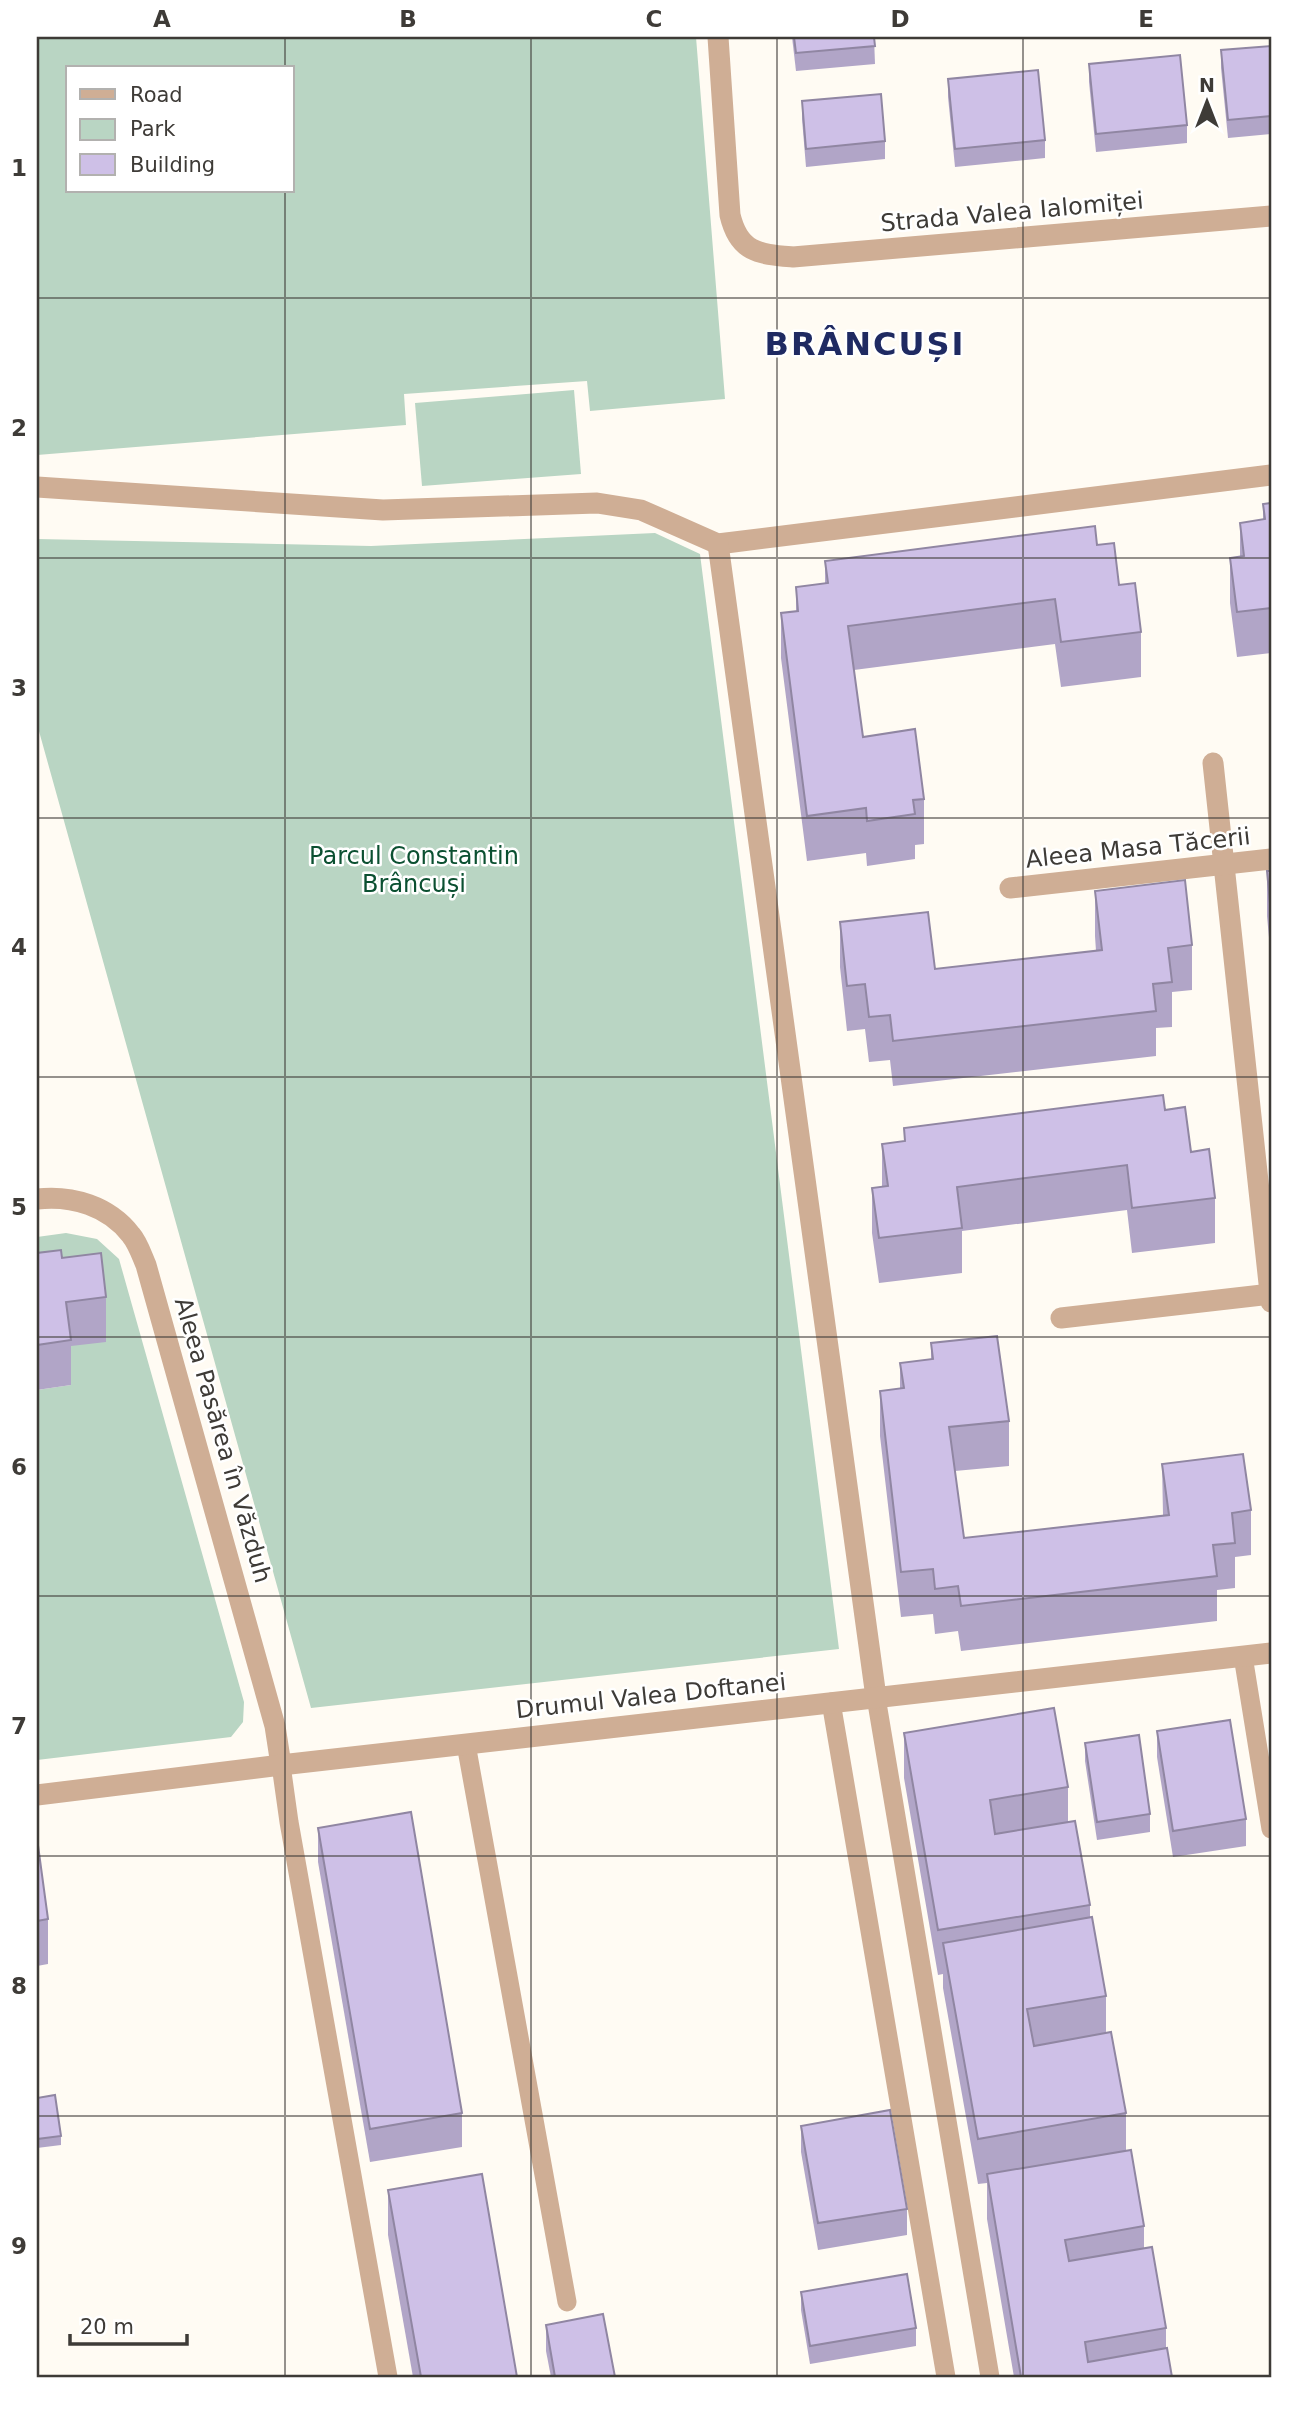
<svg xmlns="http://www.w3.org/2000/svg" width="1308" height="2414" viewBox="0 0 1308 2414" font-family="'DejaVu Sans',sans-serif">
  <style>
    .green { fill: #b9d5c3; fill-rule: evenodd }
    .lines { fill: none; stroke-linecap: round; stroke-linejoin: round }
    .lane { stroke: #cfae95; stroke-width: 19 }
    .street { stroke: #cfae95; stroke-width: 21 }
    .wall { fill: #b1a5c7 }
    .building { fill: #cec0e7; stroke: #9086a2; stroke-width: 2 }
    .grid { fill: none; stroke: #3e3b37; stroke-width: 2; stroke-opacity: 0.55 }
    .labels { text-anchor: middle; stroke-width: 5; stroke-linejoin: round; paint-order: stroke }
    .street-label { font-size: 24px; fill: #3e3b37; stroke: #fff }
    .park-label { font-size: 24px; fill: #0b5031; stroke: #fff }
    .district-label { font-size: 32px; font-weight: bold; letter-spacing: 2px; fill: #1f2a62; stroke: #fff }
    .neatline { fill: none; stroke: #3e3b37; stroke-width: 2.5 }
    .grid-label { font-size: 23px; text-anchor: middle; font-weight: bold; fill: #3e3b37 }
  </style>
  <rect width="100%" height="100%" fill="#fffbf3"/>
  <g class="green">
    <path d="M37 37H696L725 399 590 411 587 381 404 394 406 425 37 455ZM68 68H292V191H68Z"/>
    <path d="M574 390 581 474 422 486 415 403Z"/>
    <path d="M655 533 700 554 839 1649 311 1708 37 724V539L371 546Z"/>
    <path d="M66 1233 97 1239 119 1259 244 1702 243 1722 231 1737 37 1760V1390L71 1385 37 1298V1237Z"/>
  </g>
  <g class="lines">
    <g class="lane">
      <path d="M1243 1656 1271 1829"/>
      <path d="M876 1697 990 2377"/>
      <path d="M831 1702 946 2377"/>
      <path d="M466 1744 567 2302"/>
      <path d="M281 1765 289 1822 388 2377"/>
    </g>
    <g class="street">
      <path d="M718 37 730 215C739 253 759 254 793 257L1271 216"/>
      <path d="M37 487 383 510 597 503 641 510 718 544 1271 475"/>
      <path d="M718 544 876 1697"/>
      <path d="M1213 763 1271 1302"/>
      <path d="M1010 888 1271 859"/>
      <path d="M37 1199C72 1195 109 1206 131 1235 138 1243 142 1256 146 1265L275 1726 281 1765"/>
      <path d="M1061 1318 1271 1294"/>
      <path d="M37 1795 281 1765 1271 1653"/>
    </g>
  </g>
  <g class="wall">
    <path d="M792 37H874L875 64 796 71Z"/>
    <path d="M1271 46V134L1228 138 1221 68V50Z"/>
    <path d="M1089 64 1187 125V143L1096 152 1089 82Z"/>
    <path d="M948 79 1045 140V158L955 167 948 97Z"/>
    <path d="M802 101 885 141V159L806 167 802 119Z"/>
    <path d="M1271 503V653L1237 657 1230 603V558L1240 557V523L1263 520V504Z"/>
    <path d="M1097 545 1119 585 1141 632V677L1061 687 1055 644 854 670 863 737 924 799V844L915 845V859L867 866 866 853 807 861 781 658V613L796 611V587L825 584V561Z"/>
    <path d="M1267 871H1271V959L1267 916Z"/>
    <path d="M1095 891 1192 945V990L1172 992V1027L1156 1028V1056L893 1086 890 1060 869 1062 865 1029 847 1031 840 967V922L935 969 1096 951 1095 936Z"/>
    <path d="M1165 1110 1191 1152 1215 1198V1243L1132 1253 1127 1210 962 1231V1273L879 1283 872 1233V1188L882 1187V1144L904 1141V1128Z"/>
    <path d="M37 1253 62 1258 106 1297V1342L71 1346V1385L37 1390Z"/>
    <path d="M931 1343 1009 1421V1466L955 1471 964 1538 1163 1515 1162 1464 1251 1510V1555L1235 1557V1588L1217 1590V1621L961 1651 958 1631 935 1634 933 1614 901 1617 880 1436V1391L900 1389V1363L931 1359Z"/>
    <path d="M1157 1731 1246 1819V1846L1173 1857 1157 1757Z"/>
    <path d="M904 1733 1068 1787V1822L1090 1905V1918L1106 1996V2033L1126 2113V2150L1144 2226V2248L1166 2328V2348L1172 2377H1014L987 2219V2183L978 2184 943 1988V1974L938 1975 904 1778Z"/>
    <path d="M1085 1743 1150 1814V1832L1097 1840 1085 1761Z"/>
    <path d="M318 1828 462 2113V2147L370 2162 318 1862Z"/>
    <path d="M37 1838 48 1919V1964L37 1966Z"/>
    <path d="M37 2098 61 2136V2145L37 2148Z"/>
    <path d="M801 2126 907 2209V2235L818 2250 801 2152Z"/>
    <path d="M388 2190 517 2377H413L388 2235Z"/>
    <path d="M801 2292 916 2328V2346L810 2364 801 2310Z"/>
    <path d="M546 2325 615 2377H551L546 2351Z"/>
  </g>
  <g class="building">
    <path d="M794 37H874L875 46 796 53Z"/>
    <path d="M1271 46V116L1228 120 1221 50Z"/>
    <path d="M1180 55 1187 125 1096 134 1089 64Z"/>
    <path d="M1038 70 1045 140 955 149 948 79Z"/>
    <path d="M881 94 885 141 806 149 802 101Z"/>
    <path d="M1271 503V608L1237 612 1230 558 1244 556 1240 523 1265 519 1263 504Z"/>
    <path d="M1095 526 1097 545 1114 543 1119 585 1135 583 1141 632 1061 642 1055 599 848 626 863 737 915 729 924 799 913 800 915 814 867 821 866 808 807 816 781 613 798 611 796 587 828 583 825 561Z"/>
    <path d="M1267 871H1271V914Z"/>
    <path d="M1185 880 1192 945 1168 948 1172 982 1153 984 1156 1011 893 1041 890 1015 869 1017 865 984 847 986 840 922 928 912 935 969 1102 950 1095 891Z"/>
    <path d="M1163 1095 1165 1110 1185 1107 1191 1152 1209 1149 1215 1198 1132 1208 1127 1165 957 1187 962 1228 879 1238 872 1188 888 1186 882 1144 905 1141 904 1128Z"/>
    <path d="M61 1250 62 1258 101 1253 106 1297 66 1302 71 1340 37 1345V1253Z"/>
    <path d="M997 1336 1009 1421 949 1427 964 1538 1169 1515 1162 1464 1243 1454 1251 1510 1232 1513 1235 1543 1213 1545 1217 1576 961 1606 958 1586 935 1589 933 1569 901 1572 880 1391 904 1388 900 1363 933 1359 931 1343Z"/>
    <path d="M1054 1708 1068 1787 990 1800 995 1834 1075 1821 1090 1905 938 1930 904 1733Z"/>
    <path d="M1230 1720 1246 1819 1173 1831 1157 1731Z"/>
    <path d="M1139 1735 1150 1814 1097 1822 1085 1743Z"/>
    <path d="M411 1812 462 2113 370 2129 318 1828Z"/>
    <path d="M37 1838 48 1919 37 1921Z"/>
    <path d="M1092 1917 1106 1996 1027 2009 1034 2046 1111 2032 1126 2113 978 2139 943 1943Z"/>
    <path d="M55 2095 61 2136 37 2139V2098Z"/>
    <path d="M890 2110 907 2209 818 2223 801 2126Z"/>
    <path d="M1131 2150 1144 2226 1065 2240 1069 2261 1152 2247 1166 2328 1085 2342 1088 2362 1167 2348 1172 2377H1021L987 2174Z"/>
    <path d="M482 2174 517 2377H421L388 2190Z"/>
    <path d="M907 2274 916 2328 810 2346 801 2292Z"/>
    <path d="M603 2314 615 2377H555L546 2325Z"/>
  </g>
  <path class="grid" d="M285 37V68M531 37V2377M777 37V2377M1023 37V2377M285 191V2377M37 298H1271M37 558H1271M37 818H1271M37 1077H1271M37 1337H1271M37 1596H1271M37 1856H1271M37 2116H1271"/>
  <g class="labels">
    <g class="street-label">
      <text transform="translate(1012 212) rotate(-5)" y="8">Strada Valea Ialomiței</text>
      <text transform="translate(1138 848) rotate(-6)" y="8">Aleea Masa Tăcerii</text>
      <text transform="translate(223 1440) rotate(74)" y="8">Aleea Pasărea în Văzduh</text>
      <text transform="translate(651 1696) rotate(-6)" y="8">Drumul Valea Doftanei</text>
    </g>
    <g class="park-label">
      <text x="414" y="864">Parcul Constantin<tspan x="414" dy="28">Brâncuși</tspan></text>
    </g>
    <g class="district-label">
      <text x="865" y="355">BRÂNCUȘI</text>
    </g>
  </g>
  <rect width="1308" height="2414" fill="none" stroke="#ffffff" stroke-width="77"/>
  <rect x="66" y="66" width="228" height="126" fill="#ffffff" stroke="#b2b1af" stroke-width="2"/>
  <rect x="80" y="89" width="35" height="10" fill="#cfae95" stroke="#b2b1af" stroke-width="2"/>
  <text x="130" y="102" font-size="21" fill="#3e3b37">Road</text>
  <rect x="80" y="119" width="35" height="21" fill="#b9d5c3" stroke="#b2b1af" stroke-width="2"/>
  <text x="130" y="136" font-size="21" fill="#3e3b37">Park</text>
  <rect x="80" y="154" width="35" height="21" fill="#cec0e7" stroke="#b2b1af" stroke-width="2"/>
  <text x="130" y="172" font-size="21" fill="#3e3b37">Building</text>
  <g transform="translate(1207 102)" stroke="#ffffff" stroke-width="5" paint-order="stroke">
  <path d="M0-5L12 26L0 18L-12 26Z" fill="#3e3b37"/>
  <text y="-10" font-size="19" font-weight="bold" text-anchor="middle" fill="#3e3b37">N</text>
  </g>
  <path d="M70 2334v10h117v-10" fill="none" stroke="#3e3b37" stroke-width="3.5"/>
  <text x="80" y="2334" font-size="21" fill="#3e3b37" stroke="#ffffff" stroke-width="5" paint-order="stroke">20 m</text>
  <rect x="38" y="38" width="1232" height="2338" class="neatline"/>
  <g class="grid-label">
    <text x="162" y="27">A</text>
    <text x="408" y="27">B</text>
    <text x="654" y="27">C</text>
    <text x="900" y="27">D</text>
    <text x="1146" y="27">E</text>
    <text x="19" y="176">1</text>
    <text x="19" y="436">2</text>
    <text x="19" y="696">3</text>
    <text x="19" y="955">4</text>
    <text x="19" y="1215">5</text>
    <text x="19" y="1475">6</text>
    <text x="19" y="1734">7</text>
    <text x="19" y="1994">8</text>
    <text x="19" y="2254">9</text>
  </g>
</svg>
